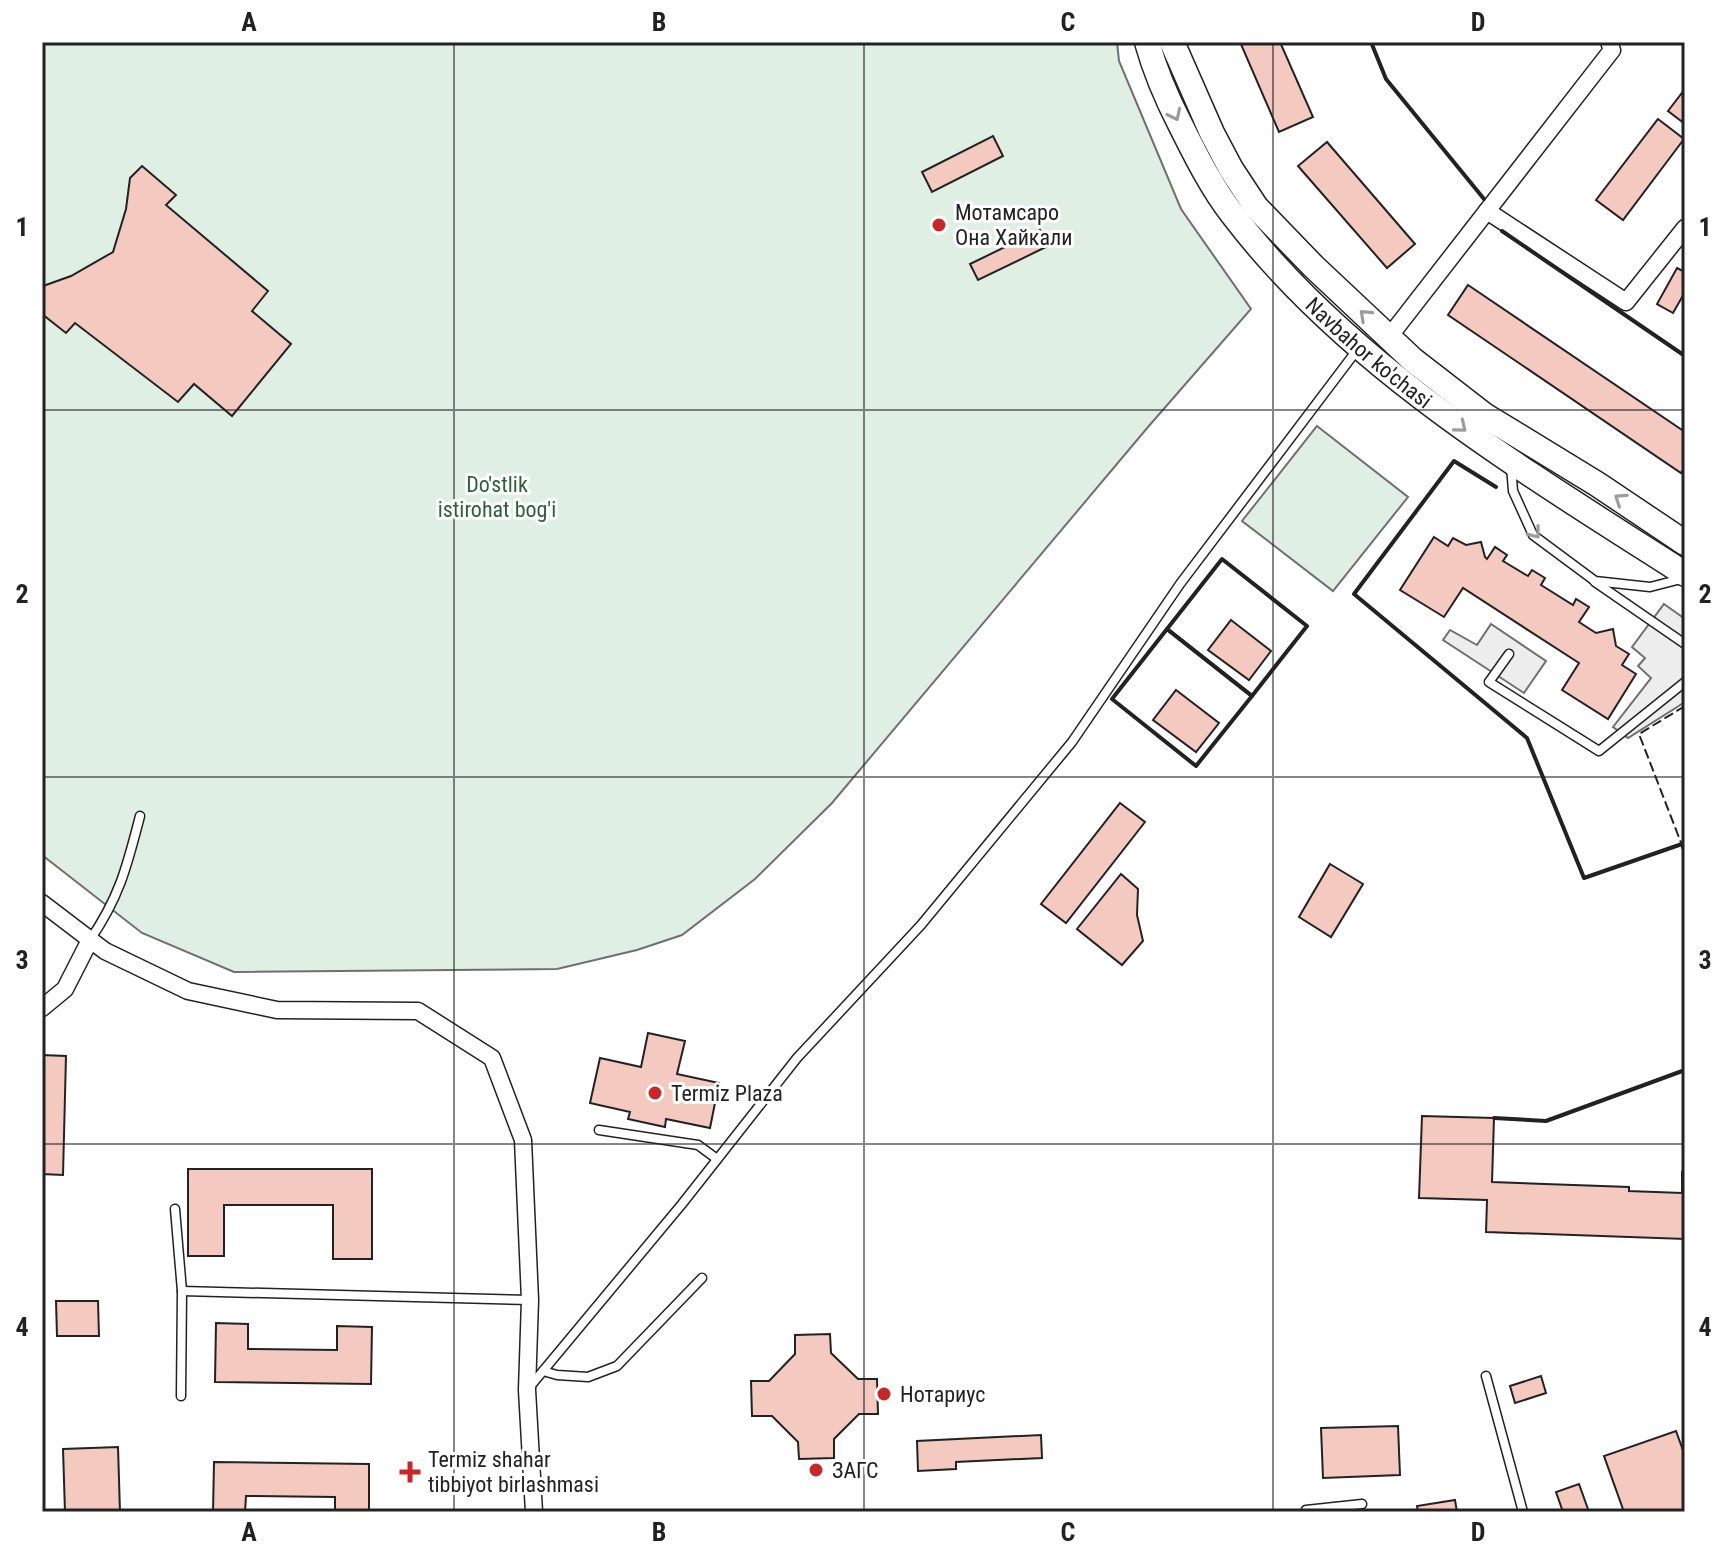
<svg xmlns="http://www.w3.org/2000/svg" width="1727" height="1554" viewBox="0 0 1727 1554" font-family="'Roboto Condensed',sans-serif">
  <style>
    .green { fill: #e0efe3; stroke: #6f6f6f; stroke-width: 2 }
    .parking { fill: #ededed; stroke: #6f6f6f; stroke-width: 2 }
    .building { fill: #f3c9c0; stroke: #222; stroke-width: 2 }
    .lines { fill: none; stroke-linecap: round; stroke-linejoin: round }
    .lane-casing { stroke: #222; stroke-width: 11 }
    .street-casing { stroke: #222; stroke-width: 19 }
    .secondary-casing { stroke: #222; stroke-width: 27 }
    .lane { stroke: #fff; stroke-width: 8 }
    .street { stroke: #fff; stroke-width: 16 }
    .secondary { stroke: #fff; stroke-width: 24 }
    .fence { stroke: #222; stroke-width: 2; stroke-dasharray: 10 4; stroke-linecap: butt }
    .wall { stroke: #222; stroke-width: 4 }
    .oneway { stroke: #9c9c9c }
    .grid { fill: none; stroke: #222; stroke-width: 2; stroke-opacity: 0.55 }
    .poi-dot { fill: #c62828; stroke: #fff; stroke-width: 3 }
    .labels { text-anchor: middle; stroke-width: 6; stroke-linejoin: round; paint-order: stroke }
    .poi-label { font-size: 22px; fill: #222; stroke: #fff; text-anchor: start }
    .street-label { font-size: 22px; fill: #222; stroke: #fff }
    .park-label { font-size: 22px; fill: #2f5e38; stroke: #fff }
    .neatline { fill: none; stroke: #222; stroke-width: 3 }
    .grid-label { font-size: 26px; text-anchor: middle; font-weight: bold; fill: #222 }
  </style>
  <rect width="100%" height="100%" fill="#fff"/>
  <g class="green">
    <path d="M42 42H1117L1119 61 1181 209 1251 309 1148 427 832 803 755 879 682 935 637 950 557 969 234 972 142 933 42 855Z"/>
    <path d="M1317 426 1408 497 1333 591 1242 521Z"/>
  </g>
  <g class="parking">
    <path d="M1664 604 1685 619V702L1628 738 1613 727 1651 678 1638 666 1645 658 1632 647Z"/>
    <path d="M1491 624 1546 661 1524 693 1443 640 1450 630 1477 645Z"/>
  </g>
  <g class="building">
    <path d="M1240 42H1280L1313 117 1279 132Z"/>
    <path d="M1685 89V124L1668 111Z"/>
    <path d="M1658 119 1684 139 1623 220 1596 200Z"/>
    <path d="M993 136 1003 156 932 192 922 172Z"/>
    <path d="M1327 142 1415 244 1387 268 1298 166Z"/>
    <path d="M142 166 176 195 166 205 268 291 252 311 291 344 232 416 194 384 178 402 75 323 66 333 42 314 43 286 71 276 113 252 126 209 130 178Z"/>
    <path d="M1040 230 1048 246 978 280 970 264Z"/>
    <path d="M1677 268 1685 272V292L1673 313 1657 304Z"/>
    <path d="M1468 285 1685 432V467L1681 473 1448 315Z"/>
    <path d="M1434 537 1448 546 1453 538 1466 545 1481 542 1485 557 1487 559 1495 547 1507 555 1503 561 1528 576 1532 570 1545 578 1541 585 1573 605 1576 599 1589 607 1579 622 1596 633 1613 629 1616 646 1629 654 1622 665 1636 674 1608 719 1562 690 1579 663 1463 588 1444 617 1400 590Z"/>
    <path d="M1231 620 1271 651 1249 680 1208 650Z"/>
    <path d="M1176 690 1219 723 1196 752 1153 720Z"/>
    <path d="M1120 803 1145 822 1066 923 1041 904Z"/>
    <path d="M1330 864 1363 884 1331 937 1299 917Z"/>
    <path d="M1121 874 1138 889 1137 915 1143 941 1122 965 1077 929Z"/>
    <path d="M648 1033 685 1041 677 1074 719 1083 710 1128 666 1119 665 1127 628 1119 630 1112 590 1103 600 1058 641 1067Z"/>
    <path d="M42 1055 66 1056 63 1175 42 1174Z"/>
    <path d="M1422 1116 1494 1118 1492 1182 1629 1187V1191L1682 1193V1172H1685V1239L1486 1232 1487 1200 1419 1198Z"/>
    <path d="M188 1169H372V1259H333V1205H224V1256H188Z"/>
    <path d="M56 1301H98L99 1336H57Z"/>
    <path d="M216 1323 248 1324V1349L337 1350V1326L372 1327 371 1384 215 1382Z"/>
    <path d="M830 1334 831 1353 858 1379H877L878 1414H859L834 1439V1458L799 1459 798 1442 772 1416H752L751 1381H769L795 1354V1335Z"/>
    <path d="M1541 1376 1546 1393 1515 1403 1510 1386Z"/>
    <path d="M1398 1426 1400 1475 1323 1478 1321 1428Z"/>
    <path d="M1676 1431 1685 1456V1512H1624L1604 1456Z"/>
    <path d="M1041 1435 1042 1458 956 1462V1469L918 1471 917 1441Z"/>
    <path d="M118 1447 120 1512H65L63 1449Z"/>
    <path d="M214 1462 369 1464V1512H335V1497L246 1496 245 1512H213Z"/>
    <path d="M1579 1484 1589 1512H1563L1556 1492Z"/>
    <path d="M1455 1500 1457 1512H1418L1417 1506Z"/>
  </g>
  <g class="lines">
    <defs>
      <g id="lane">
        <path d="M1511 466 1513 491 1533 535 1595 581 1650 587 1681 579"/>
        <path d="M1595 582 1685 644"/>
        <path d="M1509 654 1489 682 1599 751 1685 682"/>
        <path d="M90 940C120 896 127 866 140 816"/>
        <path d="M599 1130 698 1145 717 1159"/>
        <path d="M175 1209 182 1291 181 1396"/>
        <path d="M182 1291 530 1300"/>
        <path d="M543 1371 557 1375 588 1377 617 1366 702 1278"/>
        <path d="M1486 1376 1523 1512"/>
        <path d="M528 1389 682 1204 797 1058 921 925 1072 742 1180 584 1357 350"/>
        <path d="M1306 1512V1510L1362 1504"/>
      </g>
      <g id="street">
        <path d="M1487 211 1626 302 1685 228"/>
        <path d="M1389 337 1612 50 1609 42"/>
        <path d="M42 903 105 951 188 991 277 1010 418 1011 492 1058 523 1140 530 1300 527 1390 534 1512"/>
        <path d="M42 1008 65 989 90 940"/>
      </g>
      <g id="secondary">
        <path id="s1" d="M1147 42C1155 71 1167 99 1181 126 1196 156 1212 188 1233 215 1349 367 1526 472 1685 574"/>
        <path d="M1172 42 1212 133 1231 169 1256 207 1313 266 1413 360 1484 415 1597 484 1685 543"/>
      </g>
    </defs>
    <use href="#lane" class="lane-casing"/>
    <use href="#street" class="street-casing"/>
    <use href="#secondary" class="secondary-casing"/>
    <use href="#lane" class="lane"/>
    <use href="#street" class="street"/>
    <use href="#secondary" class="secondary"/>
    <path class="fence" d="M1685 706 1639 734 1685 853"/>
    <g class="wall">
      <path d="M1371 42 1386 79 1484 199"/>
      <path d="M1502 231 1685 356"/>
      <path d="M1496 487 1454 461 1354 594 1527 738 1584 878 1682 844 1685 853"/>
      <path d="M1222 559 1307 626 1252 696 1167 629Z"/>
      <path d="M1167 629 1252 696 1196 766 1112 699Z"/>
      <path d="M1494 1118 1546 1121 1685 1070"/>
    </g>
  </g>
  <defs><path id="oneway-chevron" d="M-2-3.5L2.5 0L-2 3.5" fill="none" stroke-width="1.6" stroke-linecap="round" stroke-linejoin="round" transform="scale(2)"/></defs>
  <g class="oneway">
    <use href="#oneway-chevron" transform="translate(1175 115) rotate(64)"/>
    <use href="#oneway-chevron" transform="translate(1365 315) rotate(-137)"/>
    <use href="#oneway-chevron" transform="translate(1461 427) rotate(39)"/>
    <use href="#oneway-chevron" transform="translate(1620 499) rotate(-146)"/>
    <use href="#oneway-chevron" transform="translate(1535 533) rotate(52)"/>
  </g>
  <path class="grid" d="M454 42V1512M864 42V1512M1273 42V1512M42 410H1685M42 777H1685M42 1144H1685"/>
  <g class="poi-dot">
    <circle cx="939" cy="225" r="8"/>
    <circle cx="655" cy="1093" r="8"/>
    <circle cx="884" cy="1394" r="8"/>
    <circle cx="816" cy="1470" r="8"/>
    <path d="M406 1460h8v8h8v8h-8v8h-8v-8h-8v-8h8z"/>
  </g>
  <g class="labels">
    <g class="poi-label">
      <text x="955" y="220">Мотамсаро<tspan x="955" dy="25">Она Хайкали</tspan></text>
      <text x="671" y="1101">Termiz Plaza</text>
      <text x="900" y="1402">Нотариус</text>
      <text x="428" y="1467">Termiz shahar<tspan x="428" dy="25">tibbiyot birlashmasi</tspan></text>
      <text x="832" y="1478">ЗАГС</text>
    </g>
    <g class="street-label">
      <text dy="8" stroke="none"><textPath href="#s1" startOffset="388">Navbahor ko'chasi</textPath></text>
    </g>
    <g class="park-label">
      <text x="497" y="492">Do'stlik<tspan x="497" dy="25">istirohat bog'i</tspan></text>
    </g>
  </g>
  <rect width="1727" height="1554" fill="none" stroke="#ffffff" stroke-width="88"/>
  <rect x="44" y="44" width="1639" height="1466" class="neatline"/>
  <g class="grid-label">
    <text x="249" y="31">A</text>
    <text x="659" y="31">B</text>
    <text x="1068" y="31">C</text>
    <text x="1478" y="31">D</text>
    <text x="22" y="236">1</text>
    <text x="1705" y="236">1</text>
    <text x="22" y="603">2</text>
    <text x="1705" y="603">2</text>
    <text x="22" y="969">3</text>
    <text x="1705" y="969">3</text>
    <text x="22" y="1336">4</text>
    <text x="1705" y="1336">4</text>
    <text x="249" y="1541">A</text>
    <text x="659" y="1541">B</text>
    <text x="1068" y="1541">C</text>
    <text x="1478" y="1541">D</text>
  </g>
</svg>
